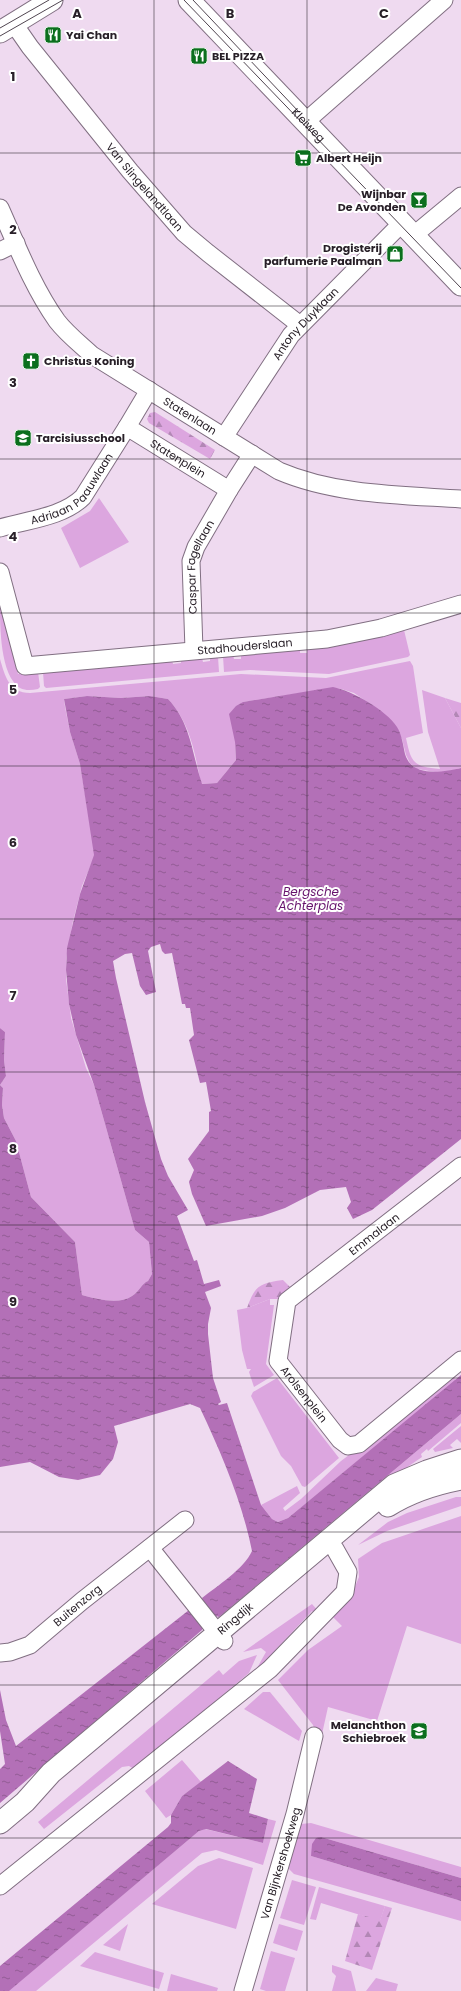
<svg xmlns="http://www.w3.org/2000/svg" width="461" height="1991" viewBox="0 0 461 1991" font-family="Poppins,sans-serif">
  <style>
    .green { fill: #dca6df }
    .forest { fill: url(#forest-firs) }
    .water { fill: url(#water-ripples) }
    .lines { fill: none; stroke-linecap: round; stroke-linejoin: round }
    .minor-casing { stroke: #816f82; stroke-width: 19 }
    .tertiary-casing { stroke: #816f82; stroke-width: 23 }
    .minor { stroke: #fff; stroke-width: 17 }
    .tertiary { stroke: #fff; stroke-width: 21 }
    .tram { stroke: #504550; stroke-width: 1 }
    .grid { fill: none; stroke: #282028; stroke-width: 1; stroke-opacity: 0.55 }
    .labels { text-anchor: middle; stroke-width: 4; stroke-linejoin: round; paint-order: stroke }
    .poi-label { font-size: 11px; font-weight: bold; fill: #282028; stroke: #fff; text-anchor: start }
    .street-label { font-size: 11px; fill: #282028; stroke: #fff }
    .water-label { font-size: 12px; font-style: italic; fill: #67136d; stroke: #fff }
    .grid-label { font-size: 13px; text-anchor: middle; font-weight: bold; fill: #282028; stroke: #fff; stroke-width: 4; stroke-linejoin: round; paint-order: stroke }
  </style>
  <defs>
    <pattern id="forest-firs" width="22" height="20" patternUnits="userSpaceOnUse"><rect width="22" height="20" fill="#dca6df"/><path d="M5 1l3.5 6h-7zM16 11l3.5 6h-7z" fill="#b287b5"/></pattern>
    <pattern id="water-ripples" width="26" height="14" patternUnits="userSpaceOnUse"><rect width="26" height="14" fill="#b370b7"/><path d="M2 4q2-2 4 0t4 0M15 11q2-2 4 0t4 0" fill="none" stroke="#925c95"/></pattern>
  </defs>
  <rect width="100%" height="100%" fill="#efdaf0"/>
  <g class="green">
    <path d="M99 498 129 542 80 568 61 528 90 511Z"/>
    <path d="M0 604 18 674 38 672 40 687 38 689C32 690 26 691 20 688 0 675 0 627 0 604Z"/>
    <path d="M404 630 410 655 408 657 329 674 250 670 224 672 223 656 233 655 234 659H241V655L300 650V653H307V649Z"/>
    <path d="M210 657H218L219 672 46 688 44 686 43 672 172 660 173 664 181 663V660L202 658 203 662 210 661Z"/>
    <path d="M0 659C5 676 9 693 30 693L241 674 326 678 410 661 413 666 423 733 406 738C411 763 414 767 440 769L428 732 422 690 445 698 461 728V768L441 773 417 769 410 763 406 755 402 739 375 707 354 693 341 689 333 688 243 702 235 742 236 760 217 783 201 784C195 753 190 722 168 699L150 696 121 698 87 696 64 699 65 707H41H65L70 732 80 764 95 855 82 886 73 921 66 959V979L71 1018 86 1068 94 1085 135 1230 149 1242 152 1274 148 1281C142 1283 139 1292 132 1296 119 1305 97 1299 82 1295L75 1242 31 1197 16 1141 4 1118 2 1105 3 1088 0 1085 6 1076 4 1060 5 1032 0 1028Z"/>
    <path d="M270 1299V1305H274L266 1364 274 1375 254 1387 249 1372 251 1369H247L242 1350 237 1310 247 1308Z"/>
    <path d="M453 1377 456 1380 288 1518 278 1522 272 1519 261 1505 297 1486 300 1493 283 1508 285 1511 301 1499 341 1461Z"/>
    <path d="M277 1378 339 1458 305 1487 302 1486 291 1466 281 1456 251 1396 253 1392Z"/>
    <path d="M461 1414V1423L428 1451 427 1449 421 1454 422 1457 403 1470 222 1619 219 1617Z"/>
    <path d="M461 1426V1443L457 1439 450 1445 453 1448 435 1452 433 1449Z"/>
    <path d="M456 1497H461V1506L387 1531 358 1545 388 1522 407 1513Z"/>
    <path d="M461 1516V1644L407 1626 377 1721 328 1707 322 1734 316 1732 313 1725 278 1680 308 1650 342 1626 332 1616 349 1601 359 1577 358 1559 382 1543Z"/>
    <path d="M312 1604 319 1612 317 1615 312 1611 267 1659 269 1662 260 1671 257 1668 266 1652 261 1648 243 1652Z"/>
    <path d="M257 1655 249 1673 134 1769 129 1766 122 1767 44 1829 38 1822 219 1670 223 1675 239 1661Z"/>
    <path d="M263 1692H270L302 1731 299 1741 244 1709Z"/>
    <path d="M182 1760 201 1782 182 1796 171 1815 166 1818 145 1791Z"/>
    <path d="M268 1819 276 1821 263 1865 216 1850 202 1853 36 1991H8L199 1831 205 1829 263 1843Z"/>
    <path d="M311 1823 461 1867V1878L321 1837 311 1856 461 1901V1921L294 1874 288 1868 301 1824Z"/>
    <path d="M219 1858 253 1868 236 1929 152 1904 198 1866Z"/>
    <path d="M292 1880 316 1887 304 1925 280 1918Z"/>
    <path d="M319 1887 385 1906 380 1921 321 1903 316 1920 310 1919Z"/>
    <path d="M128 1924 120 1951 103 1945Z"/>
    <path d="M279 1924 303 1931 297 1951 273 1943Z"/>
    <path d="M271 1951 295 1958 285 1991H266L260 1989Z"/>
    <path d="M95 1952 164 1973 159 1989 80 1966Z"/>
    <path d="M332 1965 351 1971 356 1991H332L336 1976 332 1972Z"/>
    <path d="M171 1974 218 1988 217 1991H167Z"/>
    <path d="M376 1978 398 1984 396 1991H366Z"/>
  </g>
  <g class="forest">
    <path d="M155 412 215 450 210 459 149 423 147 419 150 413Z"/>
    <path d="M445 698 461 703V728Z"/>
    <path d="M283 1280 290 1287 282 1294 280 1299H270L247 1308C255 1286 259 1283 283 1280Z"/>
    <path d="M385 1906 392 1908 372 1970 345 1961 358 1914 380 1920Z"/>
  </g>
  <g class="water">
    <path d="M333 687C353 691 386 710 397 727 402 735 403 745 405 754 412 778 443 772 461 768V1139L372 1210 353 1219 347 1208 351 1202 346 1187 320 1190 285 1208 262 1216 206 1226 192 1194 189 1182 194 1170 188 1159 209 1131V1112L211 1111 206 1082 200 1083 189 1040 194 1035 190 1008H186L185 1004H182L172 953 165 954 162 951 160 944 151 947 148 951 156 992 146 995 140 986 132 953 125 954 113 961 116 978 145 1102 161 1159 168 1176 188 1210 177 1216 194 1261 197 1260 204 1284 219 1280 221 1286 205 1292 211 1308 208 1324V1334L213 1378 221 1402 218 1404 219 1405 227 1403 261 1505 272 1519 278 1522 288 1518 461 1375V1414L219 1617C208 1614 205 1609 202 1598 217 1586 244 1569 252 1551 242 1501 222 1455 200 1408L190 1404 114 1426 118 1442 113 1459 100 1475 78 1480 59 1477 30 1462 0 1467V1028L5 1032 4 1060 6 1076 0 1085 3 1088 2 1105 4 1118 16 1141 31 1197 75 1242 82 1295C97 1299 119 1305 132 1296 139 1292 142 1283 148 1281L152 1274 149 1242 135 1230 94 1085 76 1035 69 1004 66 970 67 948 80 894 94 855 80 764 70 732 64 699 87 696 121 698 150 696 168 699C191 723 192 754 202 784L217 783 236 760 235 742 229 714 236 706 243 702Z"/>
    <path d="M189 1610 203 1620 202 1630 0 1803V1769L5 1764 0 1731V1690L6 1720 16 1746Z"/>
    <path d="M228 1761 257 1779 249 1813 268 1819 263 1843 206 1829 199 1831 9 1991H0V1966L168 1827 171 1823V1815L182 1796Z"/>
    <path d="M321 1837 461 1878V1901L311 1856 312 1844 316 1838Z"/>
  </g>
  <g class="lines">
    <defs>
      <g id="minor">
        <path id="s1" d="M14 24 30 47 130 171 184 233 208 253 300 325"/>
        <path d="M305 122 444 0"/>
        <path id="s2" d="M0 208C17 246 33 287 57 321 67 334 80 344 92 355L279 471C335 495 401 495 461 499"/>
        <path d="M414 235 461 196"/>
        <path d="M0 251 16 243"/>
        <path id="s3" d="M149 390 127 427 229 490 252 454"/>
        <path id="s4" d="M224 437 291 335 402 223"/>
        <path id="s5" d="M0 528C27 520 63 517 83 497L127 427"/>
        <path id="s6" d="M0 572 25 666 327 639 381 628 461 604"/>
        <path id="s7" d="M194 650 191 561 196 547 229 490"/>
        <path id="s8" d="M461 1166 287 1301 278 1361 340 1440 348 1446 359 1444 461 1360"/>
        <path d="M150 1548 224 1641"/>
        <path id="s9" d="M0 1653 10 1652 30 1645 82 1601 185 1520"/>
        <path d="M0 1886 270 1669 345 1592 348 1572 335 1549 328 1540"/>
        <path id="s10" d="M243 1991 295 1814 314 1736"/>
      </g>
      <g id="tertiary">
        <path id="s11" d="M189 0 461 285"/>
        <path d="M0 32 52 0"/>
        <path d="M388 1506C410 1492 435 1484 461 1479"/>
        <path id="s12" d="M0 1823 25 1802 51 1773 394 1485 427 1471 461 1460"/>
      </g>
    </defs>
    <use href="#minor" class="minor-casing"/>
    <use href="#tertiary" class="tertiary-casing"/>
    <use href="#minor" class="minor"/>
    <use href="#tertiary" class="tertiary"/>
    <g class="tram">
      <path d="M184 0 461 288"/>
      <path d="M193 0 299 112"/>
      <path d="M0 28 49 0"/>
      <path d="M0 36 63 0"/>
    </g>
  </g>
  <path class="grid" d="M154 0V1991M307 0V1991M0 153H461M0 306H461M0 459H461M0 613H461M0 766H461M0 919H461M0 1072H461M0 1225H461M0 1378H461M0 1532H461M0 1685H461M0 1838H461"/>
  <defs>
    <symbol id="restaurant-square" viewBox="-11 -11 22 22"><rect x="-9" y="-9" width="18" height="18" rx="4" fill="#0b6f1d" stroke="#fff"/><path d="M-5-6h1v4h1v-4h1v4h1v-4h1v5L-1.5 .5V6h-2V.5L-5-1ZM5-6V6H3V1.5H1.5Q1.5-4 5-6Z" fill="#fff"/></symbol>
    <symbol id="supermarket-square" viewBox="-11 -11 22 22"><rect x="-9" y="-9" width="18" height="18" rx="4" fill="#0b6f1d" stroke="#fff"/><path d="M-6-5.5h2.5l.6 2H6L4.5 2H-2.5L-4.4-4H-6ZM-1.5 3.2a1.3 1.3 0 1 0 .1 0ZM3 3.2a1.3 1.3 0 1 0 .1 0Z" fill="#fff"/></symbol>
    <symbol id="bar-square" viewBox="-11 -11 22 22"><rect x="-9" y="-9" width="18" height="18" rx="4" fill="#0b6f1d" stroke="#fff"/><path d="M-6-5H6L.8 .8V4.5H3.5V6h-7V4.5H-.8V.8Z" fill="#fff"/></symbol>
    <symbol id="shop-square" viewBox="-11 -11 22 22"><rect x="-9" y="-9" width="18" height="18" rx="4" fill="#0b6f1d" stroke="#fff"/><path d="M-5-2.5h2.3a2.7 3.5 0 0 1 5.4 0H5L5.5 6h-11ZM-1.5-2.5h3a1.5 2.3 0 0 0-3 0Z" fill="#fff"/></symbol>
    <symbol id="church-square" viewBox="-11 -11 22 22"><rect x="-9" y="-9" width="18" height="18" rx="4" fill="#0b6f1d" stroke="#fff"/><path d="M-1.2-6h2.4v3.5h3.3v2.4h-3.3V6h-2.4V-.1h-3.3v-2.4h3.3Z" fill="#fff"/></symbol>
    <symbol id="school-square" viewBox="-11 -11 22 22"><rect x="-9" y="-9" width="18" height="18" rx="4" fill="#0b6f1d" stroke="#fff"/><path d="M0-5L7-2L0 1L-7-2ZM-4 1L0 2.5L4 1V4Q0 6-4 4Z" fill="#fff"/></symbol>
  </defs>
  <g fill-rule="evenodd">
    <use href="#restaurant-square" x="43" y="25" width="20" height="20"/>
    <use href="#restaurant-square" x="189" y="46" width="20" height="20"/>
    <use href="#supermarket-square" x="293" y="148" width="20" height="20"/>
    <use href="#bar-square" x="409" y="190" width="20" height="20"/>
    <use href="#shop-square" x="385" y="244" width="20" height="20"/>
    <use href="#church-square" x="21" y="351" width="20" height="20"/>
    <use href="#school-square" x="13" y="428" width="20" height="20"/>
    <use href="#school-square" x="409" y="1721" width="20" height="20"/>
  </g>
  <g class="labels">
    <g class="poi-label">
      <text x="66" y="39">Yai Chan</text>
      <text x="212" y="60">BEL PIZZA</text>
      <text x="316" y="162">Albert Heijn</text>
      <text x="406" y="198" text-anchor="end">Wijnbar<tspan x="406" dy="13">De Avonden</tspan></text>
      <text x="382" y="252" text-anchor="end">Drogisterij<tspan x="382" dy="13">parfumerie Paalman</tspan></text>
      <text x="44" y="365">Christus Koning</text>
      <text x="36" y="442">Tarcisiusschool</text>
      <text x="406" y="1729" text-anchor="end">Melanchthon<tspan x="406" dy="13">Schiebroek</tspan></text>
    </g>
    <g class="street-label">
      <text dy="4" stroke="none"><textPath href="#s11" startOffset="173">Kleiweg</textPath></text>
      <text dy="4" stroke="none"><textPath href="#s1" startOffset="209">Van Slingelandtlaan</textPath></text>
      <text dy="4" stroke="none"><textPath href="#s4" startOffset="140">Antony Duyklaan</textPath></text>
      <text dy="4" stroke="none"><textPath href="#s2" startOffset="291">Statenlaan</textPath></text>
      <text dy="4" stroke="none"><textPath href="#s3" startOffset="103">Statenplein</textPath></text>
      <text dy="4" stroke="none"><textPath href="#s5" startOffset="86">Adriaan Paauwlaan</textPath></text>
      <text dy="4" stroke="none"><textPath href="#s7" startOffset="85">Caspar Fagellaan</textPath></text>
      <text dy="4" stroke="none"><textPath href="#s6" startOffset="318">Stadhouderslaan</textPath></text>
      <text transform="translate(374 1234) rotate(-38)" y="4">Emmalaan</text>
      <text dy="4" stroke="none"><textPath href="#s8" startOffset="323">Arolsenplein</textPath></text>
      <text dy="4" stroke="none"><textPath href="#s9" startOffset="93">Buitenzorg</textPath></text>
      <text dy="4" stroke="none"><textPath href="#s12" startOffset="312">Ringdijk</textPath></text>
      <text dy="4" stroke="none"><textPath href="#s10" startOffset="133">Van Bijnkershoekweg</textPath></text>
    </g>
    <g class="water-label">
      <text x="311" y="896">Bergsche<tspan x="311" dy="14">Achterplas</tspan></text>
    </g>
  </g>
  <g class="grid-label">
    <text x="77" y="18">A</text>
    <text x="230" y="18">B</text>
    <text x="384" y="18">C</text>
    <text x="13" y="81">1</text>
    <text x="13" y="234">2</text>
    <text x="13" y="387">3</text>
    <text x="13" y="541">4</text>
    <text x="13" y="694">5</text>
    <text x="13" y="847">6</text>
    <text x="13" y="1000">7</text>
    <text x="13" y="1153">8</text>
    <text x="13" y="1306">9</text>
  </g>
</svg>
